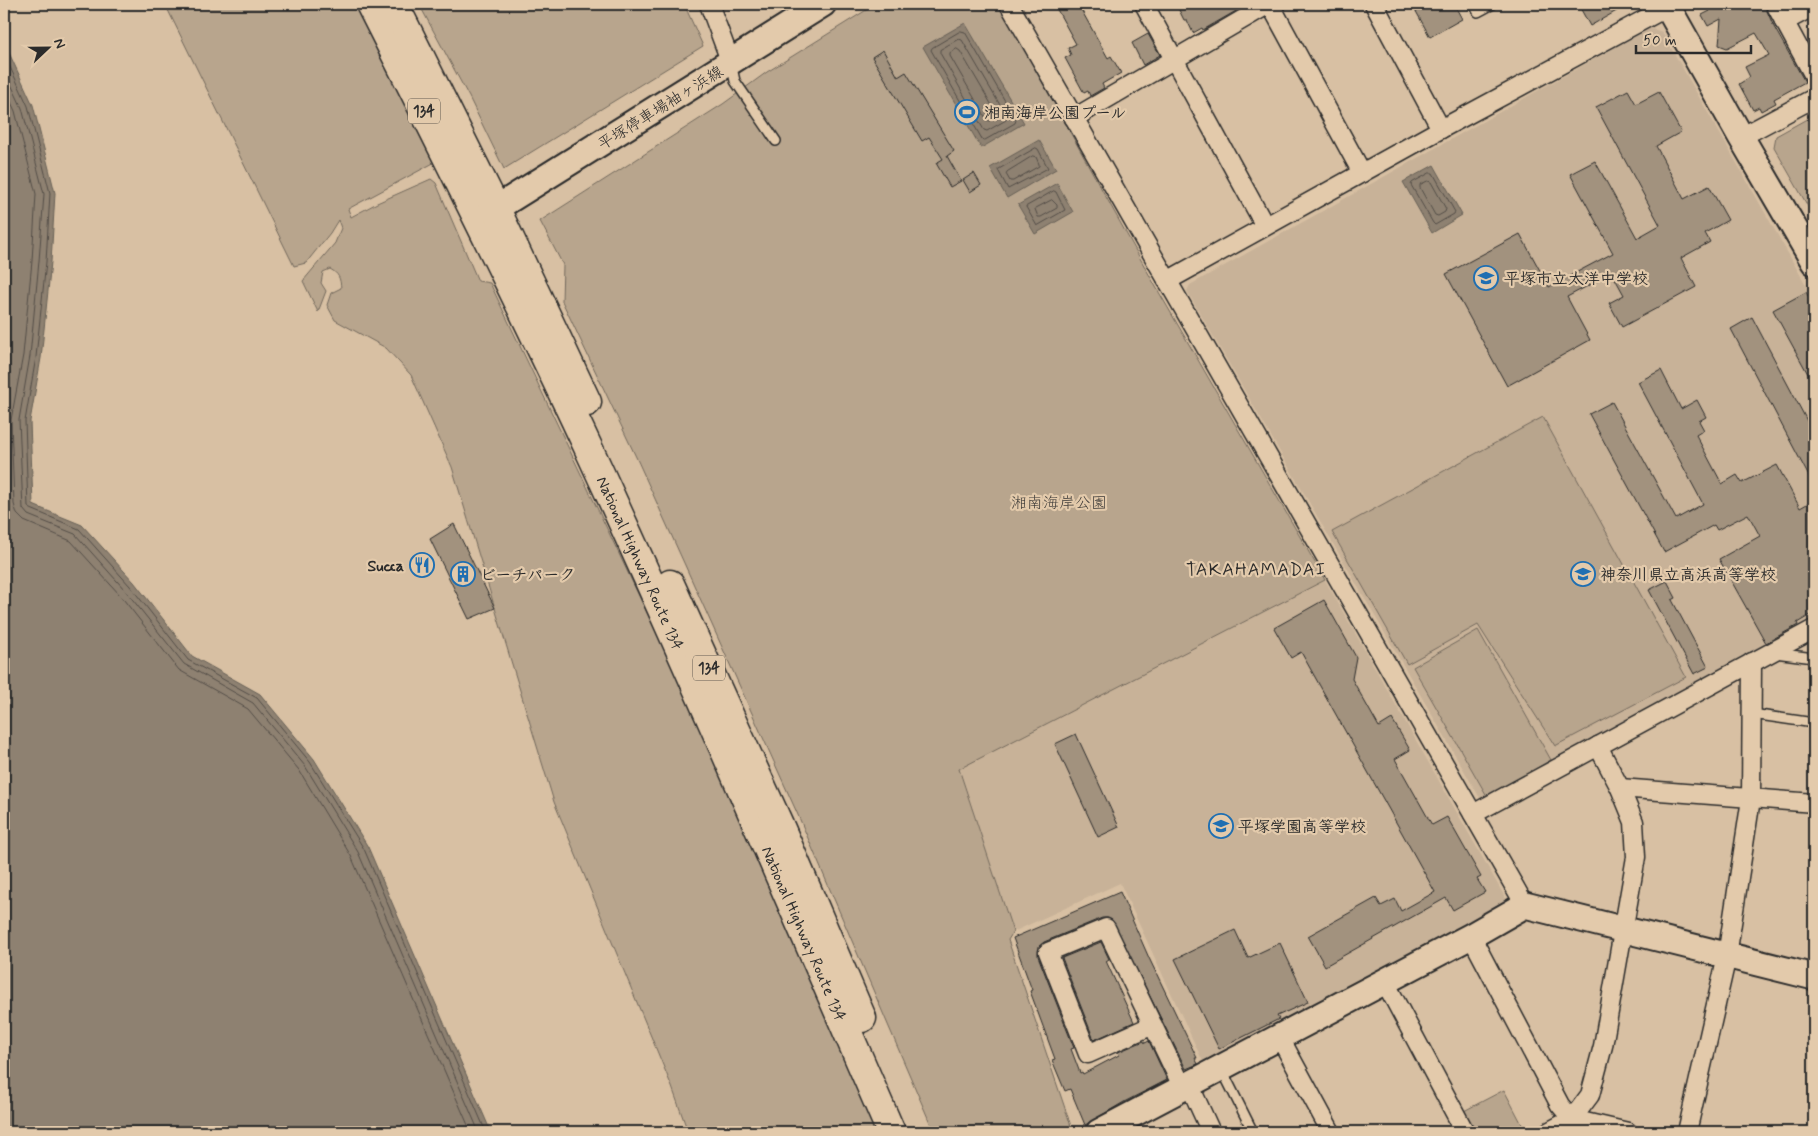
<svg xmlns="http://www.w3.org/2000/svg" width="1818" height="1136" viewBox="0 0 1818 1136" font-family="Mynerve,'Klee One',sans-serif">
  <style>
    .built { fill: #c8b298 }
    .green { fill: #b8a58d; stroke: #72685c }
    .water { fill: #8e8171; stroke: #665f55 }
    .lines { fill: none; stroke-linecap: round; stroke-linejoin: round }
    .shore { stroke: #534d47; stroke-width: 1 }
    .building { fill: #a2927e; stroke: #2b2b2b }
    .lane-casing { stroke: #2b2b2b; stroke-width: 12 }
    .street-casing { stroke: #2b2b2b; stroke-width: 21 }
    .secondary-casing { stroke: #2b2b2b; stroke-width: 29 }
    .highway-casing { stroke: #2b2b2b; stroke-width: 31 }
    .lane { stroke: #e3caab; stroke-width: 9 }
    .street { stroke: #e3caab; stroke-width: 18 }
    .secondary { stroke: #e3caab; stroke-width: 25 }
    .highway { stroke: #e3caab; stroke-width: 28 }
    .labels { text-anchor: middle; stroke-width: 4.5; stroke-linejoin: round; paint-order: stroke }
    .shield { fill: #e3caab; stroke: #625b51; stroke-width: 1 }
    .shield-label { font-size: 15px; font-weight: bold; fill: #2b2b2b }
    .street-label { font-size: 16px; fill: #2b2b2b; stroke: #e3caab }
    .poi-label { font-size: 16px; font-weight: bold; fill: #2b2b2b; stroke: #e3caab; text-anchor: start }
    .park-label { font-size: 16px; fill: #403d3a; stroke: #e3caab }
    .neighbourhood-label { font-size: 18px; letter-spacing: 1px; fill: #2b2b2b; stroke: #e3caab }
  </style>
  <rect width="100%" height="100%" fill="#d8c0a3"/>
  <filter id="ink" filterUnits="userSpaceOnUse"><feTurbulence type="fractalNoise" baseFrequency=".02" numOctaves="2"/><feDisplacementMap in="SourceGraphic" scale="10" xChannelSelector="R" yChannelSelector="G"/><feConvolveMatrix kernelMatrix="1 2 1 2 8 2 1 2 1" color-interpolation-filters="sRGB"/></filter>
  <g filter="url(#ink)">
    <g class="built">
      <path d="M1650 28 1662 32 1814 299V622L1487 801 1480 798 1187 291 1190 285Z"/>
      <path d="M1325 580 1506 899 1503 905 1206 1068 1120 883 1013 932 959 769Z"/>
    </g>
    <g class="green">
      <path d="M165 4H358L439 160 348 209 351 217 377 203 431 179 436 183 478 281 490 283 660 640 679 649 879 1132H688L672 1087 554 802 452 467 411 375 386 348 335 320 327 305 331 293 341 288C340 278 339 274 330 269L323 272 321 283 326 291 318 312 303 281 335 243 341 228 338 220 330 233 306 263 294 266Z"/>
      <path d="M419 4H613L614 6 616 4H684L703 46 504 169 469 97Z"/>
      <path d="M876 4H999L1156 287 1325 580 959 769 1013 932 1008 940 1073 1132H934L798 815 637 459 562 301 563 265 540 221 723 104 767 72Z"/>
      <path d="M1814 115V217L1774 147 1776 136Z"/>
      <path d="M1543 417 1686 677 1555 746 1478 625 1407 664 1332 532Z"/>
      <path d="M1478 630 1551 760 1487 796 1413 667Z"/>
      <path d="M1504 1090 1526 1132H1473L1462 1112Z"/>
    </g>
    <g class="water">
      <path d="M965 23 1024 123 981 148 923 47Z"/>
      <path d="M4 42 33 105 55 193 51 262 41 358 30 421 33 505 82 525 134 582 192 656 260 694 314 759 368 847 491 1132H4Z"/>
      <path d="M1039 140 1056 169 1007 198 990 168Z"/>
      <path d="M1434 165 1462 215 1432 233 1403 182Z"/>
      <path d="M1057 183 1073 212 1035 234 1018 205Z"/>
    </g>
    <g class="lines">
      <g class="shore">
        <path d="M961 31 965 32 1016 120 1015 123 985 140 982 139 931 50 932 48Z"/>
        <path d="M959 39 962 40 1007 117 1006 120 987 131 984 130 940 53V50Z"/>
        <path d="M957 49 960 51 997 114 996 117 990 121 987 120 950 56V53Z"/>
        <path d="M4 54 28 106 50 193 46 262 36 357 25 421 28 507 31 509 79 529 130 586 188 660 257 698 310 762 364 849 486 1132"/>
        <path d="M4 69 22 108 44 194 39 261 30 356 19 420 23 509 28 515 75 534 125 590 184 664 253 703 305 766 358 852 479 1132"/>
        <path d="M4 87 15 111 36 194 32 261 23 355 11 420 14 504 17 514 24 521 71 541 120 595 179 670 248 709 299 770 351 856 471 1132"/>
        <path d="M1036 148 1038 149 1048 168 1008 189 998 170Z"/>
        <path d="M1033 156 1036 157 1039 164V166L1013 181H1010L1006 174 1007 172Z"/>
        <path d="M1430 173H1433L1455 212 1454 214 1435 225 1433 223 1411 185 1412 183Z"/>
        <path d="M1428 181 1431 182 1446 209 1445 212 1438 216 1435 215 1420 188V185Z"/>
        <path d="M1054 191 1056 192 1065 210 1037 226 1026 207Z"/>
        <path d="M1052 200 1057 205V208L1041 217H1038L1035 209Z"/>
      </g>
    </g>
    <g class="building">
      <path d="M1054 4H1078L1108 58 1111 56 1121 73 1102 84 1104 88 1090 96 1088 91 1084 93 1065 58 1071 55 1068 48 1076 44Z"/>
      <path d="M1176 4H1232L1236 11 1203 30 1202 28 1193 33 1187 20H1184Z"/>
      <path d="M1412 4H1454L1462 19 1430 37Z"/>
      <path d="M1578 4H1629L1590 26Z"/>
      <path d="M1706 4H1764L1774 27 1805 82 1774 99 1776 103 1761 111 1759 107 1753 110 1739 84 1750 77 1745 67 1769 55 1756 33 1727 48 1719 45 1721 19 1708 26 1702 15 1710 11Z"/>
      <path d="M1148 34 1160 55 1143 65 1132 43Z"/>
      <path d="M883 50 898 77 906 72 954 151 947 156 961 181 950 187 936 163 943 159 929 137 922 141 872 57Z"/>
      <path d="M1628 90 1636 104 1659 92 1681 132 1656 146 1684 199 1709 186 1728 220 1705 233 1710 242 1681 258 1696 287 1622 327 1609 303 1624 295 1612 273 1567 297 1590 340 1507 386 1446 274 1520 234 1549 287 1613 253 1570 174 1595 161 1637 238 1660 225 1596 107Z"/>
      <path d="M974 173 981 185 970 192 963 180Z"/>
      <path d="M1806 292 1814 307V385L1773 310Z"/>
      <path d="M1752 317 1814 434V486L1731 329Z"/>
      <path d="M1661 370 1681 409 1697 400 1706 417 1699 421 1704 430 1696 435 1722 484 1737 475 1742 483 1777 465 1800 508 1814 500V613L1797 623 1798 625 1766 643 1719 559 1760 536 1748 514 1717 530 1714 525 1664 552 1589 414 1612 402 1676 519 1703 504 1638 382Z"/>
      <path d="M454 524 495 608 469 619 430 539Z"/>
      <path d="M1667 581 1676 598 1672 600 1708 667 1694 674 1649 590Z"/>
      <path d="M1324 600 1356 657 1352 679 1379 727 1392 719 1410 750 1395 759 1432 825 1447 817 1481 877 1477 879 1485 892 1453 910 1446 898 1325 966 1308 936 1376 898 1381 906 1395 899 1401 911 1435 892 1301 652 1291 658 1274 628Z"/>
      <path d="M1076 734 1119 827 1098 837 1055 744Z"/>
      <path d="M1120 892 1149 958 1197 1058H1195L1198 1064 1186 1069 1112 920 1108 918H1102L1044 942 1039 946 1038 956 1074 1048 1071 1049 1080 1073 1082 1072 1083 1074 1119 1055 1118 1052 1144 1041 1145 1043 1149 1041 1167 1080 1124 1102 1085 1125 1070 1089 1065 1091 1052 1060 1055 1059 1030 991 1032 990 1013 938Z"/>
      <path d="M1235 930 1248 958 1280 943 1308 1002 1277 1016 1279 1019 1219 1049 1175 959Z"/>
      <path d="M1101 942 1109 959 1106 961 1134 1022 1094 1040 1062 958Z"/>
    </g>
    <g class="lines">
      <defs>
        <g id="lane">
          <path d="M1474 4 1478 12 1493 4"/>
          <path d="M731 63 735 81 776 141"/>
          <path d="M1775 653 1814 658"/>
          <path d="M1752 714 1814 723"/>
          <path d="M1222 1070 1253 1132"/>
        </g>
        <g id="street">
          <path d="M709 4 731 63"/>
          <path d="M1009 4 1525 905"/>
          <path d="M1144 4 1265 226"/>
          <path d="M1270 4 1362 173"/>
          <path d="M1374 4 1441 129"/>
          <path d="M1775 4 1814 76"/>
          <path d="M1784 22 1814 6"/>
          <path d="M1074 118 1269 4"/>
          <path d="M1741 137 1814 98"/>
          <path d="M1167 281 1441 129 1673 4"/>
          <path d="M1620 788 1814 803"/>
          <path d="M1473 814 1814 629"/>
          <path d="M1471 936 1560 1105 1572 1119 1628 1132"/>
          <path d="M1384 980 1465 1132"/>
          <path d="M1153 1025 1088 1054 1048 952 1106 928 1183 1088"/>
          <path d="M1279 1036 1331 1132"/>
          <path d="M1189 1084 1211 1132"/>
          <path d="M1548 1132 1572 1119 1590 1095 1603 1046 1636 857 1634 822 1620 788 1598 746"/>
          <path d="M1687 1132 1727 956 1751 799 1752 662"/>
        </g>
        <g id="secondary">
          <path d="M1666 4 1741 137 1814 262"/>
          <path d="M479 219 823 4"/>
          <path d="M1099 1132 1471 936 1525 905 1814 977"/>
        </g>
        <g id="highway">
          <path id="s1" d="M370 4C446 154 522 305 593 458 696 681 793 907 891 1132"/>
          <path d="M394 4 496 209 587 402"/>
          <path d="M670 584 781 829 862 1018"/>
        </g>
      </defs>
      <use href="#lane" class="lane-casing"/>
      <use href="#street" class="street-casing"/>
      <use href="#secondary" class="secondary-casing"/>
      <use href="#highway" class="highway-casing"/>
      <use href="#lane" class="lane"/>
      <use href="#street" class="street"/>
      <use href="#secondary" class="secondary"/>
      <use href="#highway" class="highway"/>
    </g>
  </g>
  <defs>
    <symbol id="stadium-ring" viewBox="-11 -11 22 22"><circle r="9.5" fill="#e3caab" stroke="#1f6fb2" stroke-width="1.5"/><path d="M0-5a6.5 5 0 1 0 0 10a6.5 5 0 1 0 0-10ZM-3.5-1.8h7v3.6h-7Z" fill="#1f6fb2"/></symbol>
    <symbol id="school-ring" viewBox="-11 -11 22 22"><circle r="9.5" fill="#e3caab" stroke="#1f6fb2" stroke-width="1.5"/><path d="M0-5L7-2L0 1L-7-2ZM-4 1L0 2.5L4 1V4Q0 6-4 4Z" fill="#1f6fb2"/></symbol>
    <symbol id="restaurant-ring" viewBox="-11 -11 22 22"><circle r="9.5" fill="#e3caab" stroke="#1f6fb2" stroke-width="1.5"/><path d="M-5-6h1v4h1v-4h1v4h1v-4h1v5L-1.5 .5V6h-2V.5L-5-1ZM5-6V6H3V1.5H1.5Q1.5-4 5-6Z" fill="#1f6fb2"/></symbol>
    <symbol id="building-ring" viewBox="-11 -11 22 22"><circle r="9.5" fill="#e3caab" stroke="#1f6fb2" stroke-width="1.5"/><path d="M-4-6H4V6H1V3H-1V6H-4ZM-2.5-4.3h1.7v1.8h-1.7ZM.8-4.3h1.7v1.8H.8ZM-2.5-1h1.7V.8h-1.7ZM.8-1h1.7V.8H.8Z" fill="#1f6fb2"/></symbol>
  </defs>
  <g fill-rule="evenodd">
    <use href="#stadium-ring" x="953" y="98" width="28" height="28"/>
    <use href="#school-ring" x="1472" y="264" width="28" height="28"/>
    <use href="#restaurant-ring" x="408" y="551" width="28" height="28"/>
    <use href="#building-ring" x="449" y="560" width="28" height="28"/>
    <use href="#school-ring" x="1569" y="560" width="28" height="28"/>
    <use href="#school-ring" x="1207" y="812" width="28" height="28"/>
  </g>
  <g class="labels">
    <g class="shield">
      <rect x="408" y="98.5" width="32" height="25" rx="4"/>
      <rect x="693" y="655.5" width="32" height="25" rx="4"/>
    </g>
    <g class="shield-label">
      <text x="424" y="116">134</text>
      <text x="709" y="673">134</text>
    </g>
    <g class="street-label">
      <text transform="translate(660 107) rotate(-32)" y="6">平塚停車場袖ヶ浜線</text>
      <text dy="6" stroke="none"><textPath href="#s1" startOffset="621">National Highway Route 134</textPath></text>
      <text dy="6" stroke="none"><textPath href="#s1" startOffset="1026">National Highway Route 134</textPath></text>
    </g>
    <g class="poi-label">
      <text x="984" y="118">湘南海岸公園プール</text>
      <text x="1504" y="284">平塚市立太洋中学校</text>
      <text x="404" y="571" text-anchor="end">Succa</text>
      <text x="480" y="580">ビーチパーク</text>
      <text x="1600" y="580">神奈川県立高浜高等学校</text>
      <text x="1238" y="832">平塚学園高等学校</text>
    </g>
    <g class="park-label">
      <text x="1059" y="508">湘南海岸公園</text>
    </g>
    <g class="neighbourhood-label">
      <text x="1256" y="575">TAKAHAMADAI</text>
    </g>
  </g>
  <rect width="1818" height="1136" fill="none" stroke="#e3caab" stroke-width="20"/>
  <rect x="10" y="10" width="1798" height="1116" fill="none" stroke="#2b2b2b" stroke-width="2" filter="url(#ink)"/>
  <g transform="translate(48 48) rotate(68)" stroke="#e3caab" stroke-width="4" paint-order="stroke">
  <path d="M0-4L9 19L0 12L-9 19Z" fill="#2b2b2b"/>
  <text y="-8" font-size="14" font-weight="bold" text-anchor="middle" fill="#2b2b2b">N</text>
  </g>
  <path d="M1636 45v8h115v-8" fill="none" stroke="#2b2b2b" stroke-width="2.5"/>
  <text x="1643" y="45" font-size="15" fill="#2b2b2b" stroke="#e3caab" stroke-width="4" paint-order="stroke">50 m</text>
</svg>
